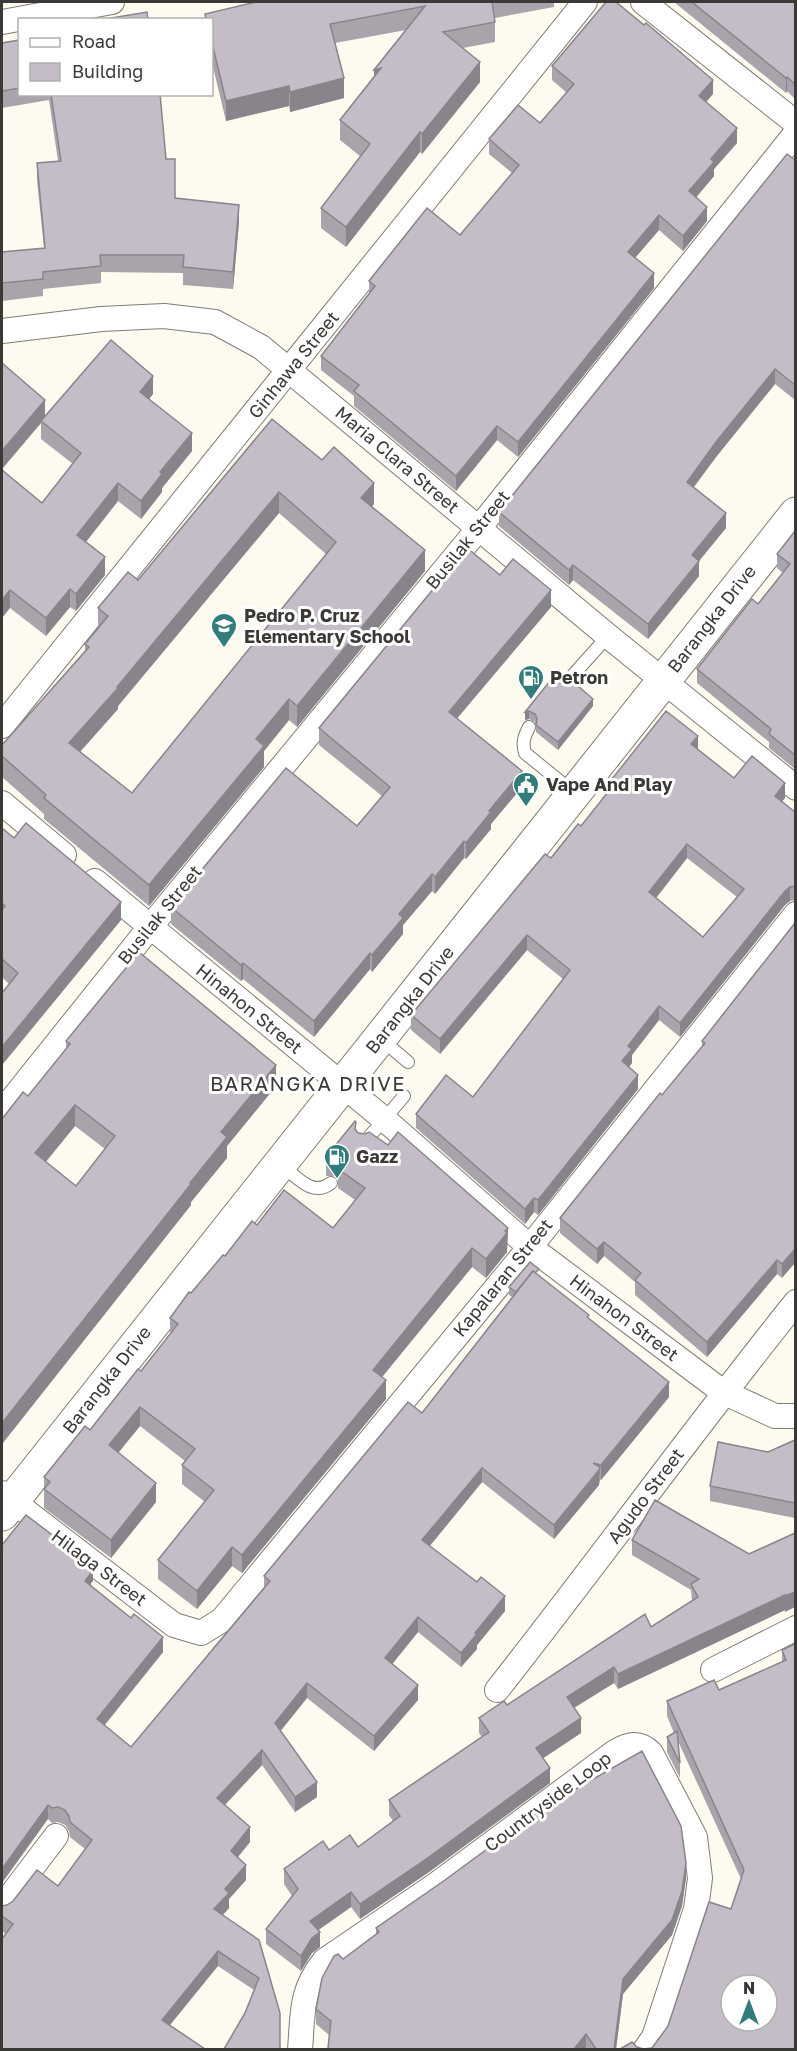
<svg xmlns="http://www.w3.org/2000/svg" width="797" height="2051" viewBox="0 0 797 2051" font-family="'Golos Text',sans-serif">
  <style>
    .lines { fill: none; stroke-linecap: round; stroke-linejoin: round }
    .service-casing { stroke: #7f7d73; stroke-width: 14 }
    .minor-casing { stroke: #7f7d73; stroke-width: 26 }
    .secondary-casing { stroke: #7f7d73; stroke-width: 35 }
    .service { stroke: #fff; stroke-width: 12 }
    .minor { stroke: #fff; stroke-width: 24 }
    .secondary { stroke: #fff; stroke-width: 33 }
    .wall { fill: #a9a3ab; fill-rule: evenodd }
    .shaded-wall { fill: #89848b }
    .building { fill: #c4bdc7; stroke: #89848b; stroke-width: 1.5; fill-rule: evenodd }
    .labels { text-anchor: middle; stroke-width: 6; stroke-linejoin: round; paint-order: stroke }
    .street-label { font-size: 18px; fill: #3a3935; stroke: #fff }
    .poi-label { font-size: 18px; font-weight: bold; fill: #3a3935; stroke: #fff; text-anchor: start }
    .neighbourhood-label { font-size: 20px; letter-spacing: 1.5px; fill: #3a3935; stroke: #fff }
  </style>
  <rect width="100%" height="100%" fill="#fdfbf0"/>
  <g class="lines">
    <defs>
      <g id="service">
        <path d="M565 684 608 636"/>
        <path d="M529 727C524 737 522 742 525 753L573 792"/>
        <path d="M381 1039 408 1062"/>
        <path d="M363 1144 404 1096"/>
        <path d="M280 1164C296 1176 312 1198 331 1183"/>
      </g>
      <g id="minor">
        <path d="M643 2 796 123"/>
        <path d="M2 22 112 2"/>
        <path d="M2 331 101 319 164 316 215 322 261 347 608 636 796 788"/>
        <path d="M2 726 585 2"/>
        <path d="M2 803 64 855"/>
        <path d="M95 881 384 1119 530 1247 723 1392 775 1416H796"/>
        <path d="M2 1112 150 927 479 528 796 133"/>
        <path d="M2 1493 174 1625 201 1633 222 1620 530 1247 796 914"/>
        <path d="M713 1670 796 1628"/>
        <path d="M497 1690C598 1562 694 1429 796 1302"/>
        <path d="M2 1907 56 1836"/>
        <path d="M300 2050C303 2012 300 1992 324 1961L437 1884 615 1752C628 1744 639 1741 651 1753L695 1837 700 1878 696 1909 654 2037 645 2050"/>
      </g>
      <path id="secondary" d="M2 1514 796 514"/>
    </defs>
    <use href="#service" class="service-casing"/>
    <use href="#minor" class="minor-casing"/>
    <use href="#secondary" class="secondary-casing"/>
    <use href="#service" class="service"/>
    <use href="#minor" class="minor"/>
    <use href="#secondary" class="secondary"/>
  </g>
  <g class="wall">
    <path d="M256 2H554V7L495 18V42L463 48 480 82 422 154 420 152 346 247 321 228V208L360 156 340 140V120L374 78 406 30 335 43 344 98 290 112 289 106 226 121 212 63V20H205V14Z"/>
    <path d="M674 2H795V99L787 91 786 93Z"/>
    <path d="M20 40V94H160L166 159 175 198 239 222 233 289 183 285V273L101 272V283L43 289V296L2 301V252L44 248 37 180V163L58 161 49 100 2 108V43Z"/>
    <path d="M552 66 713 94 706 102 737 143 714 169V176L696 197 707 221 683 251 659 230 635 258 654 288 518 457 497 440 456 491 354 406V396L321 370V356L369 294V281L460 235 512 173 489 154V139L540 123 567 93 552 80Z"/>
    <path d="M795 160V400L775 384 716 457 694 487 726 528 699 561V576L648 639 573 580 569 585 499 526V512Z"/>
    <path d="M2 363 45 416 153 394 149 399 192 451 162 488V492L141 519 118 501 86 542 105 575 76 611 70 607 46 636 10 608 2 470 42 503 73 464 41 439V423L2 469Z"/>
    <path d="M272 419 374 504 372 506 425 571 297 727 289 720 264 751V767L149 906 44 819V814L2 777V745L85 651V644L98 628V608L138 580ZM279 513 326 554 132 793 80 752 118 709V706Z"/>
    <path d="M795 531V769L769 748V742L697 683V669L758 604 783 573 777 568V554Z"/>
    <path d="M500 575 551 607 457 718 522 787 491 824V829L466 859 464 858 435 894 432 891 403 925V934L372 972 370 969 314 1037 243 979 241 981 171 924V907L357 826 382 796 319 745V728Z"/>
    <path d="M558 680 560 683 593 706 558 750 536 732 535 722 529 719 525 720V712Z"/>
    <path d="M698 750 734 778 785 798 782 801 795 812V900L790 901 785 905 680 1037 659 1020 632 1055V1063L629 1067 638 1089 538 1215 534 1212 525 1224 416 1128V1114L473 1097 563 979 527 950 440 1054 411 1030V1015L551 858 581 826 608 792V784ZM687 858 737 897 703 937 656 898Z"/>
    <path d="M2 828 121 920 2 1065V993L9 984 2 977Z"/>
    <path d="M795 923 782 1278 777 1274 707 1357 635 1295V1282L604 1256 597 1264 560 1233V1218L702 1047V1041Z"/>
    <path d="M66 1041 276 1086 227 1146V1158L191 1202V1205L2 1444 28 1096 66 1049ZM75 1126 105 1149 76 1186 46 1162Z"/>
    <path d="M356 1130 358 1133 508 1228 507 1252 486 1278 472 1267 382 1377 386 1399 242 1573 232 1566 197 1609 158 1579V1560L205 1502 182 1484V1465L185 1461 140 1426 118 1453 156 1502 111 1558 44 1508V1477L90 1430 141 1371 170 1335V1318L225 1256 257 1225 333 1228 355 1200 338 1188V1180L336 1176H326V1157Z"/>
    <path d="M539 1276 589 1319 669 1397 601 1480H600L599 1485 554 1539 482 1482 430 1546 505 1611 477 1645V1649L461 1667 418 1632 392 1664 418 1700 374 1751 307 1698 280 1731 317 1797 295 1812 262 1765 225 1805 250 1842 238 1857 246 1880 229 1899V1908L223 1915 280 2013H245L254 1990 218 1966 6 1934 2 1931V1906L7 1905 58 1886 85 1849 70 1837 69 1831 65 1825 58 1822 52 1823 48 1819 2 1545 93 1581 91 1583V1586L163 1652 105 1725 131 1747 264 1587V1576L422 1413 512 1297 509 1295V1287Z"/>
    <path d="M795 1440V1518L710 1501V1486L768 1452Z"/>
    <path d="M795 1533 785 1612V1610L618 1689 614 1683 574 1708 581 1733 543 1758 550 1783 429 1872 360 1919 351 1907 318 1930 320 1947 312 1953 301 1971 266 1944V1929L292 1896 284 1884V1869L329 1850 358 1847 393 1821 389 1815V1800L482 1737 479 1733V1718L507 1705 651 1627 692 1601 691 1590 632 1555V1540L749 1554Z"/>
    <path d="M795 1644V2049H620L637 2047 643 2049 652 2048 668 2026 731 1909 741 1879 678 1741 680 1763V1778L667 1752V1737L674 1733 667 1716V1701L719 1690 782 1662V1650Z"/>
    <path d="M567 1794 686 1878 682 1906 672 1935 623 1994 616 2049H328L329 2035 316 2024V2009L343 1959 376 1935V1928L445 1880Z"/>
  </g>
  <g class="shaded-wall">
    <path d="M480 62V82L422 154V134Z"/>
    <path d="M381 68 374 90V70Z"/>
    <path d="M787 77V91L786 93V78Z"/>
    <path d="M344 78V98L290 112V92Z"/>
    <path d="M713 80V94L699 110V96Z"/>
    <path d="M289 86V106L226 121V101Z"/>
    <path d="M737 128V143L714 169V176L689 206V191L711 159Z"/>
    <path d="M420 132V152L346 247V227Z"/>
    <path d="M239 205V222L233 289V272Z"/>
    <path d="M707 207V221L683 251V236Z"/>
    <path d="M659 215V230L628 266V252Z"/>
    <path d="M654 273V288L518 457V442Z"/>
    <path d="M775 369V384L716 457 687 496V482L716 442Z"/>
    <path d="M153 376V394L140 410V392Z"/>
    <path d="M45 400V418L2 469V451Z"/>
    <path d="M497 426V440L456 491V476Z"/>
    <path d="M192 433V451L162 488V492L141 519V501L160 472Z"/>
    <path d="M118 483V501L77 553V535Z"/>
    <path d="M374 483V504L361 519V498Z"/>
    <path d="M279 492V513L118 706V709L69 764V743Z"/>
    <path d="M726 513V528L699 561V576L648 639V624L692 555Z"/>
    <path d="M425 550V571L297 727V706Z"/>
    <path d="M105 557V575L76 611V594Z"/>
    <path d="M573 565V580L569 585V570Z"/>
    <path d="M70 589V607L46 636V618Z"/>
    <path d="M10 590V608L2 618V600Z"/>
    <path d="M551 590V607L449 728V712Z"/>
    <path d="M289 699V720L264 751V767L149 906V885L256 739Z"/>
    <path d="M593 699V706L558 750V742Z"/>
    <path d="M529 711V719L525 720V712Z"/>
    <path d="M698 736V750L691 744Z"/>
    <path d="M522 771V787L491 824V829L466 859V843L489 811Z"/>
    <path d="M785 783V798L775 810V796Z"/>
    <path d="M464 841V858L435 894V877Z"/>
    <path d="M687 844V858L649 907V892Z"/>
    <path d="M432 874V891L403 925V934L372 972V955L399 914Z"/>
    <path d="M790 887V901L785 905 680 1037V1023L785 891Z"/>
    <path d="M121 902V920L2 1065V1047Z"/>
    <path d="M527 935V950L440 1054V1039Z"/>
    <path d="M370 953V969L314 1037V1021Z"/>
    <path d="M243 963V979L241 981V965Z"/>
    <path d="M659 1006V1020L632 1055V1063L622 1076V1061L628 1046Z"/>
    <path d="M276 1065V1086L227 1146V1158L191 1202V1205L2 1444V1423L190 1183 221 1132Z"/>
    <path d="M638 1075V1089L538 1215V1200Z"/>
    <path d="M75 1105V1126L35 1174V1153Z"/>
    <path d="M534 1198V1212L525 1224V1209Z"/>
    <path d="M508 1228 507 1252 486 1278V1259Z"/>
    <path d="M604 1242V1256L597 1264V1249Z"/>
    <path d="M472 1248V1267L373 1388V1370Z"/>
    <path d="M795 1249V1263L782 1278V1264Z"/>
    <path d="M777 1260V1274L707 1357V1342Z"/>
    <path d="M386 1380V1399L242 1573V1555Z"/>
    <path d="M669 1382V1397L601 1480V1465Z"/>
    <path d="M140 1407V1426L109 1464V1445Z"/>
    <path d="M600 1467 599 1485 554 1539V1525Z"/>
    <path d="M482 1468V1482L422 1555V1540Z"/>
    <path d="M156 1483V1502L111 1558V1540Z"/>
    <path d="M232 1547V1566L197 1609V1591Z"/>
    <path d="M93 1566V1581L91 1583V1588L85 1581 89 1571Z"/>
    <path d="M795 1592V1607L785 1612V1596Z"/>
    <path d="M785 1595V1610L618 1689V1674Z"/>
    <path d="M505 1596V1611L477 1645V1649L461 1667V1653L475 1633Z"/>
    <path d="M418 1617V1632L385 1673V1658Z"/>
    <path d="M163 1637V1652L97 1734V1719Z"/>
    <path d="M614 1667V1683L567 1712V1697Z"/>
    <path d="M307 1683V1698L275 1738V1723Z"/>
    <path d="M418 1685V1700L374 1751V1736Z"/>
    <path d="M581 1718V1733L536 1763V1748Z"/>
    <path d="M262 1750V1765L217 1813V1798Z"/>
    <path d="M550 1768V1783L429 1872 360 1919V1904Z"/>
    <path d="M317 1782V1797L295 1812V1797Z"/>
    <path d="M48 1805V1819L2 1883V1869Z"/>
    <path d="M250 1827V1842L231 1865V1851Z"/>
    <path d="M686 1863V1878L682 1906 672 1935 623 1994 616 2049H614L623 1979Z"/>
    <path d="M246 1865V1880L229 1899V1908L214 1924V1909L225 1889Z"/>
    <path d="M351 1892V1907L310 1936V1921Z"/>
    <path d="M320 1932V1947L312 1953 301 1971V1956L312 1938Z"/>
    <path d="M218 1951V1966L162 2035V2020Z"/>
    <path d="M586 2034V2049H574Z"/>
  </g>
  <g class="building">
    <path d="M256 2H492L495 22 443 32 480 62 422 134 420 132 346 227 321 208 370 144 340 120 381 68 374 70 425 6 330 24 344 78 290 92 289 86 226 101 212 43V20H206L205 14Z"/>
    <path d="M606 2H616L644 25 646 23 713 80 699 96 737 128 711 159 714 162 689 191 707 207 683 236 659 215 628 252 654 273 518 442 497 426 456 476 354 391 359 385 321 356 375 286 369 281 427 208 460 235 519 165 489 139 518 105 540 123 574 84 552 66Z"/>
    <path d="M692 2H795V84L787 77 786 78Z"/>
    <path d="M147 12 148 20H99Z"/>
    <path d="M20 40V88L2 91V43Z"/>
    <path d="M51 94H160L166 159H175V198L239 205 233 272 183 267 184 255H100L101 266 43 272V279L2 283V252L45 248 37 163 61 161Z"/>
    <path d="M787 154 795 160V385L775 369 716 442 687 482 726 513 692 555 699 561 648 624 573 565 569 570 499 512Z"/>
    <path d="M111 340 153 376 140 392 192 433 160 472 162 474 141 501 118 483 77 535 105 557 76 594 70 589 46 618 10 590 2 600V470L42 503 81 453 41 421Z"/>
    <path d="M2 363 45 400 2 451Z"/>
    <path d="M272 419 322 460 334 447 374 483 361 498 425 550 297 706 289 699 256 739 264 746 149 885 44 798 46 795 2 756V745L89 647 85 644 108 616 98 608 128 572 138 580ZM279 492 336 542 132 793 69 743 118 688 117 687Z"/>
    <path d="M795 531V755L769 734 771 729 697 669 752 599 758 604 790 564 777 554Z"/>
    <path d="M467 548 500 575 513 559 551 590 449 712 522 771 489 811 491 812 466 843 464 841 435 877 432 874 399 914 403 918 372 955 370 953 314 1021 243 963 241 965 171 907 286 768 357 826 390 787 319 728Z"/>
    <path d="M558 671 557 678 560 683 567 684 572 681 593 699 558 742 536 725 537 719 535 714 529 711 525 712Z"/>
    <path d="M666 711 698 736 691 744 734 778 752 756 785 783 775 796 795 812V886L790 887 785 891 680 1023 659 1006 628 1046 632 1049 622 1061 638 1075 538 1200 534 1198 525 1209 416 1114 446 1075 473 1097 570 970 527 935 440 1039 411 1015 545 854 551 858 578 824 581 826 612 787 608 784ZM687 844 744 889 703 937 649 892Z"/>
    <path d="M26 823 121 902 2 1047V993L18 973 2 959V910L5 906 2 903V828L14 838Z"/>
    <path d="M795 923V1249L782 1264 777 1260 707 1342 635 1280 641 1273 604 1242 597 1249 560 1218 660 1093 662 1095 705 1043 702 1041Z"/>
    <path d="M139 952 276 1065 221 1132 227 1137 190 1183 191 1184 2 1423V1119L23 1092 28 1096 70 1044 66 1041ZM75 1105 115 1136 76 1186 35 1153Z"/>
    <path d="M355 1121 356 1122 355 1129 358 1133 365 1134 369 1132 388 1145 398 1132 508 1228 505 1231 507 1233 486 1259 472 1248 373 1370 386 1380 242 1555 232 1547 197 1591 158 1560 214 1490 182 1465 195 1449 140 1407 109 1445 156 1483 111 1540 44 1489 50 1482 44 1477 85 1426 90 1430 138 1369 141 1371 178 1324 170 1318 189 1292 191 1293 223 1255 225 1256 252 1221 257 1225 284 1190 333 1228 365 1188 338 1169 339 1164 336 1158 326 1157Z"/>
    <path d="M530 1262 539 1269 535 1273 533 1271 516 1292 509 1287Z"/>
    <path d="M533 1271 589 1315 587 1317 669 1382 601 1465 593 1463 600 1467 599 1470 554 1525 482 1468 422 1540 477 1582 481 1577 505 1596 475 1633 477 1634 461 1653 418 1617 385 1658 418 1685 374 1736 307 1683 275 1723 317 1782 295 1797 262 1750 217 1798 250 1827 231 1851 246 1865 225 1889 229 1893 214 1909 259 1940 280 2013V2049H224L245 2013 259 1978 218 1951 162 2020 205 2049H2V1939L13 1924 2 1916V1906L7 1905 13 1901 37 1870 58 1886 92 1840 70 1822 69 1816 65 1810 58 1807 52 1808 48 1805 2 1869V1545L26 1515 93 1566 89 1571 91 1573 85 1581 131 1618 134 1614 163 1637 97 1719 131 1747 270 1581 264 1576 408 1402 422 1413Z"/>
    <path d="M795 1440V1503L710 1486 718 1442 768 1452Z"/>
    <path d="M655 1500 749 1554 795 1533V1592L785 1596V1595L618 1674 614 1667 567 1697 581 1718 536 1748 550 1768 429 1857 360 1904 351 1892 310 1921 320 1932 312 1938 301 1956 266 1929 298 1889 284 1869 323 1841 329 1850 350 1835 358 1847 400 1816 389 1800 489 1732 479 1718 504 1701 507 1705 645 1614 651 1627 698 1597 691 1584 699 1579 632 1540Z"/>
    <path d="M795 1644V2049H620L632 2042 637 2047 643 2049 652 2048 668 2026 709 1902 731 1909 744 1870 667 1701 714 1680 719 1690 786 1660 782 1650ZM731 1985H767V2021H731Z"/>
    <path d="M677 1731 680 1763 667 1737Z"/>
    <path d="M642 1751 681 1826 686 1863 682 1891 672 1920 623 1979 614 2049H596L586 2034 574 2049H331L328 2048 331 2021 316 2009 322 1978 334 1956 338 1954 343 1959 379 1932 376 1928 445 1880 566 1791 567 1794Z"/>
  </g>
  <defs>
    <symbol id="school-pin" viewBox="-11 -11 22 30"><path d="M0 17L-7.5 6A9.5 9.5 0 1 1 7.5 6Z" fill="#337c7c" stroke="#fff"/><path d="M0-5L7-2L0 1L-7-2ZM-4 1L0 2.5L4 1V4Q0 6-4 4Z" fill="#fff"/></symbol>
    <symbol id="fuel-pin" viewBox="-11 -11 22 30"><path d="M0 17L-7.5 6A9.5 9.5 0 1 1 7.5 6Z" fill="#337c7c" stroke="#fff"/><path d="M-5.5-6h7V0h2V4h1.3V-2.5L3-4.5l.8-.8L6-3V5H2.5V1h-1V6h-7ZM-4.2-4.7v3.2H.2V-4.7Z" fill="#fff"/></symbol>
    <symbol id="civic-pin" viewBox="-11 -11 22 30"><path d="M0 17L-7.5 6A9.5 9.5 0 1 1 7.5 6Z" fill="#337c7c" stroke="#fff"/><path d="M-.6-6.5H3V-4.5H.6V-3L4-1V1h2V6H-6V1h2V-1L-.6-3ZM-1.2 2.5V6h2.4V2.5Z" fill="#fff"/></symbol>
  </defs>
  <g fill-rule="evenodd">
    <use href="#school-pin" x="209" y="611" width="30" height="40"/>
    <use href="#fuel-pin" x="516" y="663" width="30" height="40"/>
    <use href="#civic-pin" x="511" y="770" width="30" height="40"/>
    <use href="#fuel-pin" x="322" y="1142" width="30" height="40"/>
  </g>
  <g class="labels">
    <g class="street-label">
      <text transform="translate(294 365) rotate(-51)" y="6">Ginhawa Street</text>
      <text transform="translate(397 460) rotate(40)" y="6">Maria Clara Street</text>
      <text transform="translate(468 540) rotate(-51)" y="6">Busilak Street</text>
      <text transform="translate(712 619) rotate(-52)" y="6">Barangka Drive</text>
      <text transform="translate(160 915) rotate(-51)" y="6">Busilak Street</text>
      <text transform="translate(410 1000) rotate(-52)" y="6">Barangka Drive</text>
      <text transform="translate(249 1009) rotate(39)" y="6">Hinahon Street</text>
      <text transform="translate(503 1278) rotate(-51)" y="6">Kapalaran Street</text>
      <text transform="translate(624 1318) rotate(37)" y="6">Hinahon Street</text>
      <text transform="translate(107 1380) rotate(-52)" y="6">Barangka Drive</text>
      <text transform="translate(646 1496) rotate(-53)" y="6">Agudo Street</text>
      <text transform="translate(99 1568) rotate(37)" y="6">Hilaga Street</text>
      <text transform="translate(548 1802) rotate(-37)" y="6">Countryside Loop</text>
    </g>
    <g class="poi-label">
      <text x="244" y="622">Pedro P. Cruz<tspan x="244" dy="21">Elementary School</tspan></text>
      <text x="550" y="684">Petron</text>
      <text x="546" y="791">Vape And Play</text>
      <text x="356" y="1163">Gazz</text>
    </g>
    <g class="neighbourhood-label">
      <text x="308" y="1091">BARANGKA DRIVE</text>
    </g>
  </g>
  <rect width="797" height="2051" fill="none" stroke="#3a3935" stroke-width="6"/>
  <rect x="18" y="18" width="195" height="78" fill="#ffffff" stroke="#b0b0ae" stroke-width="1.5"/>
  <rect x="30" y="38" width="30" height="9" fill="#ffffff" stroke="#b0b0ae" stroke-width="1.5"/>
  <text x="72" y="48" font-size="18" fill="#3a3935">Road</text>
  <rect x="30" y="63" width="30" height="18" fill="#c4bdc7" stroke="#b0b0ae" stroke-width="1.5"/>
  <text x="72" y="78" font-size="18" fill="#3a3935">Building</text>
  <g transform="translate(749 2003)"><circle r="28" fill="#ffffff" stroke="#b0b0ae" stroke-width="1.5"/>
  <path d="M0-4.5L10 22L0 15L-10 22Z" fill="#337c7c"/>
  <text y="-9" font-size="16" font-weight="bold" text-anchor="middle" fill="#3a3935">N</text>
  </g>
</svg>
